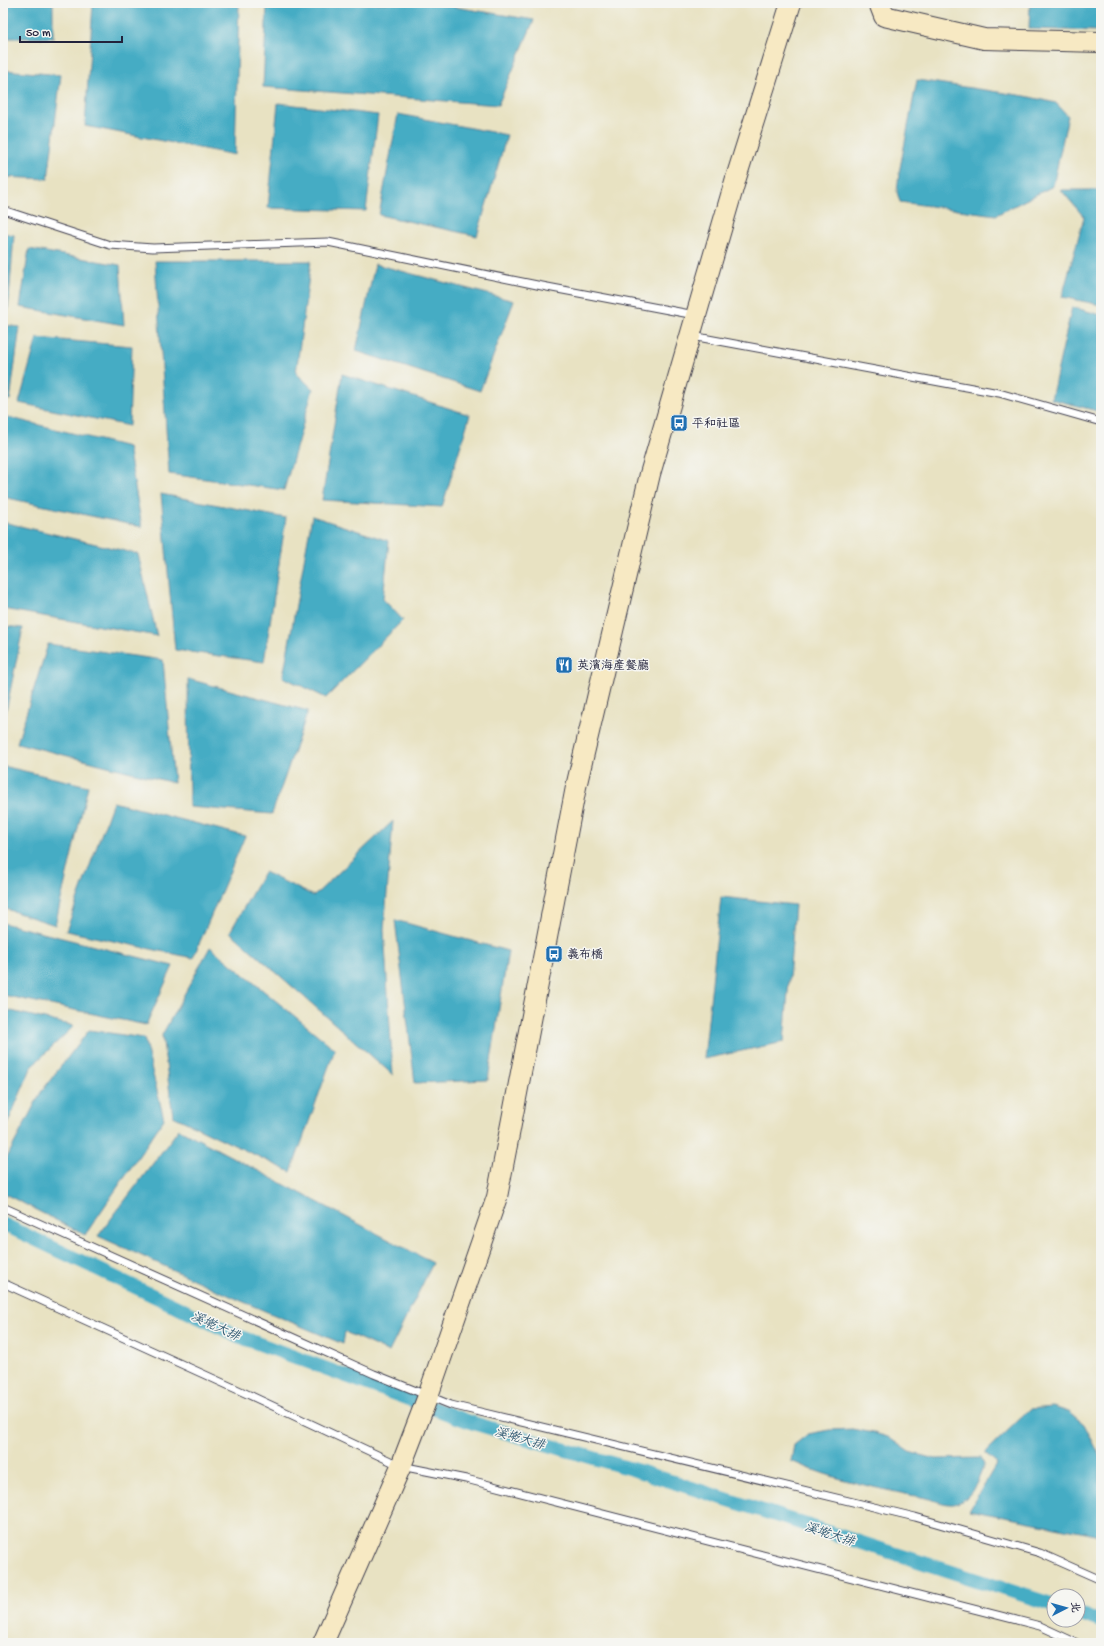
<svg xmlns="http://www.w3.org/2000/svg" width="1104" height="1646" viewBox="0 0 1104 1646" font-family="'Gochi Hand','LXGW WenKai TC',sans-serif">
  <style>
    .water { fill: #44acc4; stroke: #336780 }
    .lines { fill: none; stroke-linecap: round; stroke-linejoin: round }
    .canal { stroke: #44acc4; stroke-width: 14 }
    .lane-casing { stroke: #403f4f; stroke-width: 9 }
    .secondary-casing { stroke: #403f4f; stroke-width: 22 }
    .lane { stroke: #fff; stroke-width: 7 }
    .secondary { stroke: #f7e9c3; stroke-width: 20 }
    .labels { text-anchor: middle; stroke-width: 3; stroke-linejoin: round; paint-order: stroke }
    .poi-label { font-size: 12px; fill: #22223b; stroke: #f6f6f2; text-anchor: start }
    .water-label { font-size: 13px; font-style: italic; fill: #305972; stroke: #f6f6f2 }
  </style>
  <rect width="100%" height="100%" fill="#f6f6f2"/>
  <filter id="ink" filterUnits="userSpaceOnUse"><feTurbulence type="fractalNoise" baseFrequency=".025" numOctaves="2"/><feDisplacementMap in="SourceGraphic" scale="8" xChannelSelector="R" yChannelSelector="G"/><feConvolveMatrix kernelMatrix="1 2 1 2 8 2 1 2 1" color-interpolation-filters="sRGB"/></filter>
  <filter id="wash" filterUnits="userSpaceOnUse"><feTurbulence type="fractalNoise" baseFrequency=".012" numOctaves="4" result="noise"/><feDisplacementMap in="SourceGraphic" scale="16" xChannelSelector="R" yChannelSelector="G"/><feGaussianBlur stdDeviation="0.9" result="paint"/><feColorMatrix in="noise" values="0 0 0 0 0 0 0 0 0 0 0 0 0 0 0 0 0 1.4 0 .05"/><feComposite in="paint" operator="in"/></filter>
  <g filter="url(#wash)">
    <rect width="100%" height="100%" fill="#e8e2c2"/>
    <g class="water">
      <rect x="3" y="3" width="50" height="35"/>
      <path d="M93 3H239L235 155 85 126Z"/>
      <path d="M267 3H431L534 20 498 105 263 87Z"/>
      <path d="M1030 3H1101V31L1029 29Z"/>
      <path d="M3 70 61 75 48 179 3 177Z"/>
      <path d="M917 80 1025 96 1056 103 1068 116 1053 186 996 215 900 202 897 192 899 173Z"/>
      <path d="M278 103 378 115 366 211 268 208Z"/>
      <path d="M398 114 507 135 477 236 379 215Z"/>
      <path d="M1061 190H1101V305L1062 297 1084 217Z"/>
      <path d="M3 233 14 235 8 311H3Z"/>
      <path d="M29 249 120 265 124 325 20 307Z"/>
      <path d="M155 261H311L296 373 313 389 284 490 169 474Z"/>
      <path d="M375 264 514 301 480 391 356 351Z"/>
      <path d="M1072 307 1101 315V412L1051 399Z"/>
      <path d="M3 325 20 327 10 400 3 399Z"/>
      <path d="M37 338 132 346 129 426 19 403Z"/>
      <path d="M342 374 470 415 442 507 322 500Z"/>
      <path d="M3 416 128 447 142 527 3 497Z"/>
      <path d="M161 494 286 518 264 662 175 650Z"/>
      <path d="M312 516 389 541 383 599 403 620 326 698 283 677Z"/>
      <path d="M3 522 138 554 157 636 3 609Z"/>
      <path d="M3 626 23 628 3 726Z"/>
      <path d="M48 644 163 660 174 783 17 743Z"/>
      <path d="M188 679 308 711 272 814 189 807Z"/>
      <path d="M3 766 88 786 55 925 3 908Z"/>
      <path d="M113 802 245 836 193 958 66 931Z"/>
      <path d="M393 821 384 930 393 1075 230 932 264 872 314 896Z"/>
      <path d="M721 897 795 905 784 1042 704 1059Z"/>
      <path d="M395 920 508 951 488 1080 415 1083Z"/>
      <path d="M3 923 173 966 146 1025 3 995Z"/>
      <path d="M210 947 335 1049 291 1172 173 1116 162 1035Z"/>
      <path d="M3 1009 74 1026 32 1066 3 1134Z"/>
      <path d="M89 1030 144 1038 164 1119 85 1235 3 1193V1165L41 1092Z"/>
      <path d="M179 1129 433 1263 389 1352 345 1332 343 1344 239 1300 98 1236Z"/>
      <path d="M1053 1407 1069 1412 1084 1424 1100 1456 1101 1536 969 1510 997 1463 985 1453 1030 1409Z"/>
      <path d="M852 1429 874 1433 888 1437 909 1452 935 1459 981 1458 984 1465C978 1480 972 1500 954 1504 947 1505 936 1501 930 1499 886 1490 832 1480 791 1461L794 1445 808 1434 829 1430Z"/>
    </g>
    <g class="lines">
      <g class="canal">
        <path d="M3 1224 238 1336 473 1423 642 1472 1054 1605"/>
        <path d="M1078 1613 1101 1621"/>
      </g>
    </g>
  </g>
  <g filter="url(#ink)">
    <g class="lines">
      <defs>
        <g id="lane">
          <path d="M3 210 110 245 153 248 328 242 542 286 695 315"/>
          <path d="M692 336 999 393 1101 422"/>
          <path d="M3 1207 374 1374 451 1405 915 1517 1040 1553 1101 1580"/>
          <path d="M3 1283 245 1393 401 1466 466 1479 1040 1626 1077 1643"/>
        </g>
        <g id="secondary">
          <path d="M879 3 884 16 984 39 1101 42"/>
          <path d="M323 1643 401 1466 428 1396 497 1197 576 787 650 474 736 178 791 3"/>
        </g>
      </defs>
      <use href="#lane" class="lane-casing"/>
      <use href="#secondary" class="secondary-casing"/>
      <use href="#lane" class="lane"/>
      <use href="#secondary" class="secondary"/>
    </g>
  </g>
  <defs>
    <symbol id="bus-square" viewBox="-11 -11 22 22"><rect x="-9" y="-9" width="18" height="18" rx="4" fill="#1f6fb2" stroke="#f6f6f2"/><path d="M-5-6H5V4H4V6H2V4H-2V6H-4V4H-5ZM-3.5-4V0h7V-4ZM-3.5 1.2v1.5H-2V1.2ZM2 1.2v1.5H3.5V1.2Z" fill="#fff"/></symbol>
    <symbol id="restaurant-square" viewBox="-11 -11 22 22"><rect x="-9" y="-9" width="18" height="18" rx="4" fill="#1f6fb2" stroke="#f6f6f2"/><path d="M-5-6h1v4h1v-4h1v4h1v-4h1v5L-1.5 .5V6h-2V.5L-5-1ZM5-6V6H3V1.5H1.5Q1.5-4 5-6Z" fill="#fff"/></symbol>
  </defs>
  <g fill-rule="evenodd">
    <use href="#bus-square" x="669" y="413" width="20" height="20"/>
    <use href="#restaurant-square" x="554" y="655" width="20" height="20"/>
    <use href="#bus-square" x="544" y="944" width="20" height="20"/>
  </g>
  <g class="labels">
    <g class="poi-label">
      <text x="692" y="427">平和社區</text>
      <text x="577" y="669">英濱海產餐廳</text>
      <text x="567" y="958">義布橋</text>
    </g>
    <g class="water-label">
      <text transform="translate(216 1325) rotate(25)" y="5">溪墘大排</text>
      <text transform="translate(520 1437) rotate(16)" y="5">溪墘大排</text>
      <text transform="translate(830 1533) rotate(18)" y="5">溪墘大排</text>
    </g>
  </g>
  <rect width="1104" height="1646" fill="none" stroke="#f6f6f2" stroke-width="16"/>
  <g transform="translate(1066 1608) rotate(84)"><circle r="19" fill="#f6f6f2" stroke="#a1a1a9"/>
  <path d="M0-3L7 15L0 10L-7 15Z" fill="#1f6fb2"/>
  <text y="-6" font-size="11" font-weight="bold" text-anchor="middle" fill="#22223b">北</text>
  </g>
  <path d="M20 36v6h102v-6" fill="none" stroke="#22223b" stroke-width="2"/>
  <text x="26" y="36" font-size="12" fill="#22223b" stroke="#f6f6f2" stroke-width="3" paint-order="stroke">50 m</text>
</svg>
